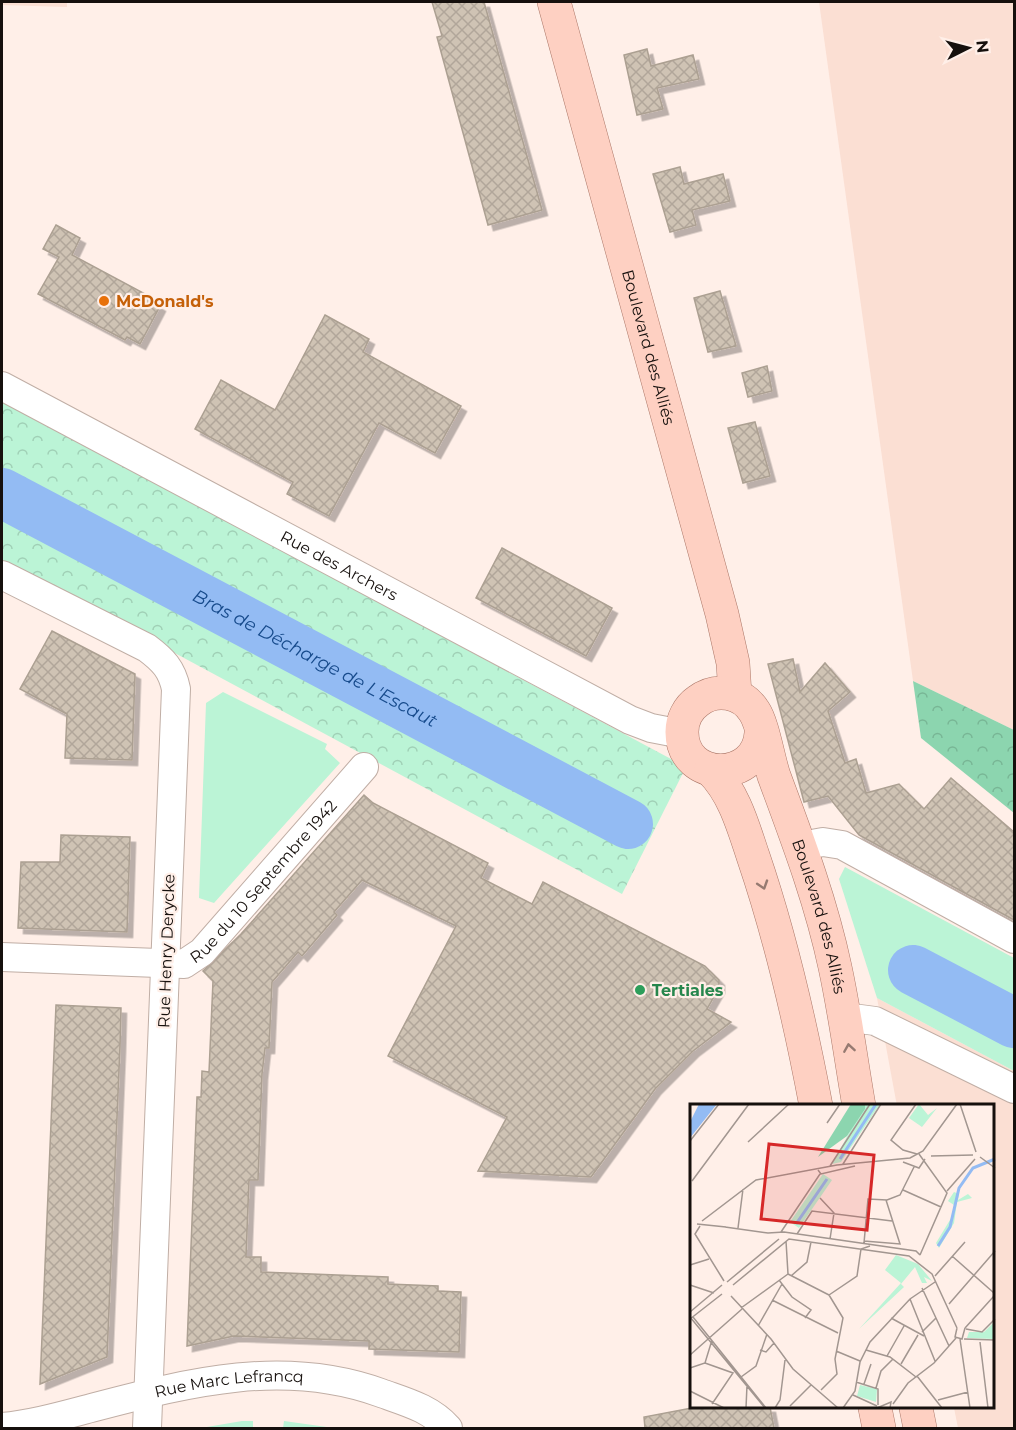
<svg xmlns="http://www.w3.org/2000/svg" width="1016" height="1430" viewBox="0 0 1016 1430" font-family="Montserrat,sans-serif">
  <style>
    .built { fill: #fbdfd3 }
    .grass { fill: #bbf4d6 }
    .forest { fill: url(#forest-crowns) }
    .park { fill: url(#park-crowns) }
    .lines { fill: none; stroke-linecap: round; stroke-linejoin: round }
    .river { stroke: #93bbf3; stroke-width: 50 }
    .building { fill: url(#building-cross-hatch); stroke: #aca092; stroke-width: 1.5; filter: url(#shadow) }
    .minor-casing { stroke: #c0aea5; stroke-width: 30 }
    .major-casing { stroke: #ac7869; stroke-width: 34 }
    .minor { stroke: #fff; stroke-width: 28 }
    .major { stroke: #fed0c2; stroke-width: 33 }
    .oneway { stroke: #967a71 }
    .food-dot { fill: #e8710a; stroke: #ffefe8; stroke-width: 2 }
    .leisure-dot { fill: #2e9e5b; stroke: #ffefe8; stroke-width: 2 }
    .labels { text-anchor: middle; stroke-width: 4.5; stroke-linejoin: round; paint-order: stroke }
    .food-label { font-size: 16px; font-weight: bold; fill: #c56008; stroke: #ffefe8; text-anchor: start }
    .street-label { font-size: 16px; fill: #16100d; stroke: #ffefe8 }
    .leisure-label { font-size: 16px; font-weight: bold; fill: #27864d; stroke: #ffefe8; text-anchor: start }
    .water-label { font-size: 18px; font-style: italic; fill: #174b8c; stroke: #ffefe8 }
    .inset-river { fill: none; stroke: #93bbf3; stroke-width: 3 }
    .inset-road { fill: none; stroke: #a29690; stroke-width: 1.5 }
    .view { fill: #d62828; fill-opacity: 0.15; stroke: #d62828; stroke-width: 3 }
    .inset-edge { fill: none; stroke: #16100d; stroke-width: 3 }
  </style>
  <defs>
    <pattern id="forest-crowns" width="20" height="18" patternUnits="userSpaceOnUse" patternTransform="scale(1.5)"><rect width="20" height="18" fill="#8cd5af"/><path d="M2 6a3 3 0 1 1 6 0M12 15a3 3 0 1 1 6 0" fill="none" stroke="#78b695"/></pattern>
    <pattern id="park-crowns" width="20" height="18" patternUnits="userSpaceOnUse" patternTransform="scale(1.5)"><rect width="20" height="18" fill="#bbf4d6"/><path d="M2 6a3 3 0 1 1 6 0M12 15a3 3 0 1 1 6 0" fill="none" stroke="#a0d0b6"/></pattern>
    <pattern id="building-cross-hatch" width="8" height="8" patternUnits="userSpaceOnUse" patternTransform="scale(1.5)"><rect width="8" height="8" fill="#cfc3b4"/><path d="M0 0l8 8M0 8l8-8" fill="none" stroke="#b1a69a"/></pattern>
    <filter id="shadow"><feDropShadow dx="5.5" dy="5.5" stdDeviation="0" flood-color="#0004"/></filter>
  </defs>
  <rect width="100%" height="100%" fill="#ffefe8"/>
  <g class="built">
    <path d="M2 2H67V7L2 5Z"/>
    <path d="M819 2H1014V730L913 681Z"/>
    <path d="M877 998 1014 1071V1428H958L954 1408H994V1106H897Z"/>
  </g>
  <g class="grass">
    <path d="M223 692 327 744 325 749 340 763 214 903 199 898 206 703Z"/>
    <path d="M845 867 1014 958V1071L877 998 839 879Z"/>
    <path d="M242 1421H253V1428H201Z"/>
    <path d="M284 1421 334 1428H283Z"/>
  </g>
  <path class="forest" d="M913 681 1014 730V813L921 738Z"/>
  <path class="park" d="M2 401 686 767 622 894 2 560Z"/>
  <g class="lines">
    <g class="river">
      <path id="s1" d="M2 493 628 824"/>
      <path d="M913 970 1014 1023"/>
    </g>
  </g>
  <g class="building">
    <path d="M432 2H484L542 210 488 225 437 37 442 36Z"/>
    <path d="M647 49 651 66 693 55 699 79 657 88 663 109 637 115 624 55Z"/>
    <path d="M680 167 684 184 723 174 730 201 692 210 696 225 670 232 653 174Z"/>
    <path d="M56 225 80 238 72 255 149 296 148 299 160 306 140 344 127 337 125 340 38 294 59 257 43 249Z"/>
    <path d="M720 291 736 346 708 352 694 298Z"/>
    <path d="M325 315 369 339 363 352 461 406 435 453 379 423 329 516 287 494 293 482 195 429 221 380 275 410Z"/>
    <path d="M767 366 772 391 748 397 742 373Z"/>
    <path d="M755 422 770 476 743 483 728 428Z"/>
    <path d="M502 548 612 608 586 656 476 598Z"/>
    <path d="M52 631 135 674 132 760 65 758 67 714 20 689Z"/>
    <path d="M793 659 800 692 825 663 850 692 828 711 845 763 856 759 866 793 899 784 924 809 951 778 1014 832V920L859 835 828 796 804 802 768 664Z"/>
    <path d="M364 795 373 803 488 863 481 878 532 904 543 882 705 966 719 980V988L707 1009 731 1022 693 1051 655 1089 591 1177 478 1171 507 1117 388 1056 456 926 362 880 334 912 337 915 302 956 298 952 272 982 269 1048H265L262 1074 258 1180H249L246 1257H261V1272L388 1277V1284L438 1286V1291L461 1292 459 1352 369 1349V1341L234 1336 187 1346 197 1097H201L202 1071 209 1072 213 981 203 971 241 934Z"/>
    <path d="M61 835 130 837 127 932 18 928 21 862H60Z"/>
    <path d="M56 1005 121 1008 120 1046 107 1357 40 1384Z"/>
    <path d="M697 1407H770L774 1428H645L644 1417Z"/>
  </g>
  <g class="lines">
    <defs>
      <g id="minor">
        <path id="s2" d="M2 386 630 720 651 728 682 734"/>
        <path d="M2 575 147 648C163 660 172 669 176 689L147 1428"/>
        <path d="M801 846 823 842 842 845 1014 939"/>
        <path id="s3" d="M2 957 184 964 202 952 364 767"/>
        <path d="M845 1017 875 1021 1014 1089"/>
        <path id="s4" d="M2 1427C34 1424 64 1415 95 1407 190 1382 285 1358 381 1393 406 1402 430 1408 448 1428"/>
      </g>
      <g id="major">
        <path id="s5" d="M554 2 722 614 733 663 735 695"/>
        <path id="s6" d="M761 733C758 783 682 783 682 732 682 720 688 708 698 701 716 687 742 692 754 711 763 724 768 758 774 776 797 838 821 901 835 967 845 1013 851 1060 859 1106"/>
        <path d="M711 770C734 793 743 826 753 856 781 938 800 1021 816 1106"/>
        <path d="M875 1408 879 1428"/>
        <path d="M916 1408 920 1428"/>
      </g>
    </defs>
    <use href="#minor" class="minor-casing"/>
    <use href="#major" class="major-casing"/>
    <use href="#minor" class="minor"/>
    <use href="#major" class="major"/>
  </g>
  <defs><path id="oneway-chevron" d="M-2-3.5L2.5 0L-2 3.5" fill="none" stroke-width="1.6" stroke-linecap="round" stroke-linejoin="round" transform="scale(1.5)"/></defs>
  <g class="oneway">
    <use href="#oneway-chevron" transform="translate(763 885) rotate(72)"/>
    <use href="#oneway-chevron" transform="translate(849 1048) rotate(-99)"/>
  </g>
  <circle class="food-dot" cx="104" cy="301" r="6"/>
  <circle class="leisure-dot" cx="640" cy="990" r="6"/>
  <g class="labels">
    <g class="food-label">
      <text x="116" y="307">McDonald's</text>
    </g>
    <g class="street-label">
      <text dy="6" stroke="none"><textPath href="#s5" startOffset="358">Boulevard des Alliés</textPath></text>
      <text dy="6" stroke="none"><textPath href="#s2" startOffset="382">Rue des Archers</textPath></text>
      <text dy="6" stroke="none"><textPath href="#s3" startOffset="297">Rue du 10 Septembre 1942</textPath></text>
      <text dy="6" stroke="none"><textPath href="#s6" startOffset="438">Boulevard des Alliés</textPath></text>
      <text transform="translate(166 951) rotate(-88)" y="6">Rue Henry Derycke</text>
      <text dy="6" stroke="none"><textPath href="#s4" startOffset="232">Rue Marc Lefrancq</textPath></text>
    </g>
    <g class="leisure-label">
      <text x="652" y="996">Tertiales</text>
    </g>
    <g class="water-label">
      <text dy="6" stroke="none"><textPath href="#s1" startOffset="354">Bras de Décharge de L'Escaut</textPath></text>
    </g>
  </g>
  <g transform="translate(690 1104)">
    <rect width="304" height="304" fill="#ffefe8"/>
    <path d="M175 0H190L151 58 142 60ZM229 0 238 11 247 4 232 23 219 14ZM264 88 269 90 268 96 278 90 282 94 267 98 264 119 249 144 246 139 263 111 264 101 258 97ZM206 151 228 160 242 177 234 173 237 179H232L225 163 211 180 214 183 169 225 211 179 195 166Z" fill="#bbf4d6"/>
    <path d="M161 0H175V5L157 32 128 53Z" fill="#8cd5af"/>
    <path d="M133 70 142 76 109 124 100 118ZM304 218V235L277 234 279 228H294ZM170 281 187 285 186 298 167 292Z" fill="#bbf4d6"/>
    <path d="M9 0H27L0 34V18Z" fill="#93bbf3"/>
    <path class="inset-river" d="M150 55 186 0M106 120 137 75M248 142 260 123 269 84 283 64 305 55"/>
    <path class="inset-road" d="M226 0 201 36 213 46 227 50M270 0 286 48M137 19 150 0M0 37 29 0M58 38 99 0M229 50 257 89 230 151M241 52 283 51M290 53 305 64M213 58 229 64 235 55M153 60 191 0M140 62 180 0M128 66 131 70 165 62M2 77 59 0M213 86 251 103M257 87 285 55M130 94 144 109 140 135M12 117 66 76 147 61 220 54 233 47 267 0M7 120 36 123M10 122 5 130 34 177M35 123 78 129 94 128 226 147 230 151M48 124 53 85M91 128 130 70M107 130 122 107 202 117M96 137 98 170M174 137 210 140 196 96M174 139 178 95 197 96 210 91 224 63M262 152 304 189M0 161 19 155M98 170 139 191M101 172 117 158 121 138M245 172 275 138M89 176 102 193 121 206 115 214M37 178 89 135M0 181 24 189M43 181 99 135 219 152 242 170 267 224M232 184 259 242M139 191 167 172 171 145 180 142M41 192 81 235 103 265 148 304M220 195 245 257M82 196 148 229M259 200 305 147M51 204 98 170M0 208 32 181M0 213 75 304M3 213 76 304M201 214 234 232M0 215 32 190M68 222 92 180M267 224 265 233 272 235 275 224M275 224 304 192M276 225 292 228 305 215M232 228 246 214M270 235 280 304M274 235 305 236M290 238 298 304M70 246 76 248 84 239M176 246 200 253 226 273M146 247 170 257M0 251 52 205M197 252 214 222M15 259 43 269 22 300M211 260 228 231M0 264 15 259 22 236M227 272 252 304M51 273 66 262 77 230M166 278 188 285V301M174 280 181 260M186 284 191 267 203 255M131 286 147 270 145 255 153 214 139 191M0 287 34 304M163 291 187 302M248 296 278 288M203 300 218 279 244 259 266 234M100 302 121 281M56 304 57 281M85 304 90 296 95 256M153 304 165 287 170 258 180 238 220 195 245 178M187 304 201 298 200 304"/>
    <path class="view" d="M79 40 184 51 177 126 71 115Z"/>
    <rect width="304" height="304" class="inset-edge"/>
  </g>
  <rect width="1016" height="1430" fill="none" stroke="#16100d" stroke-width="6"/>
  <g transform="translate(968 48) rotate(84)" stroke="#ffefe8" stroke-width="4.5" paint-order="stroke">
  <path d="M0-4.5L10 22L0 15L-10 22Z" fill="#16100d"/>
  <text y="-9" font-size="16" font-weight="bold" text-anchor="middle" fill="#16100d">N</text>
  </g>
</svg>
